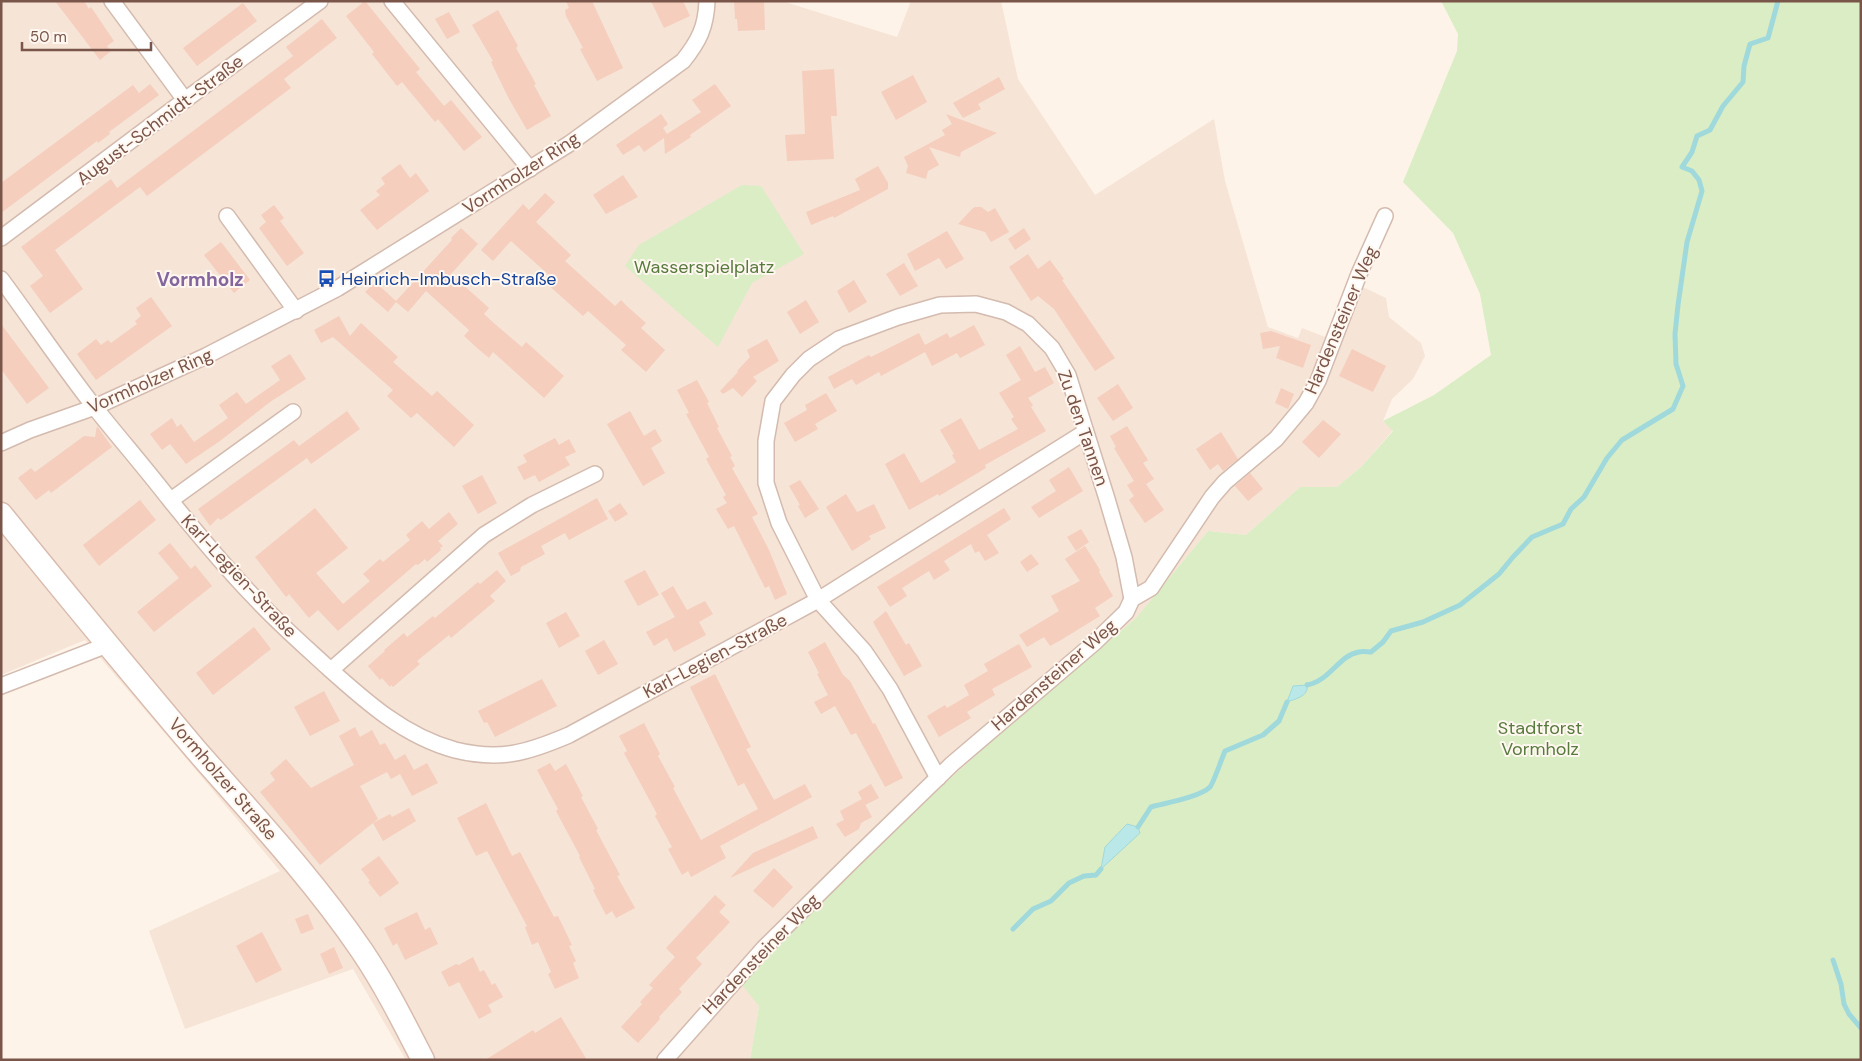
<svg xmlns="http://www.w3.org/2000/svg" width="1862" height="1061" viewBox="0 0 1862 1061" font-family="'DM Sans',sans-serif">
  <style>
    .residential { fill: #f6e4d6 }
    .green { fill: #daedc5 }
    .water { fill: #bae8e9; stroke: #a0d9dc }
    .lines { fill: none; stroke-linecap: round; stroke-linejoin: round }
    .stream { stroke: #a0d9dc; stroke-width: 5 }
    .building { fill: #f5cebe }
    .minor-casing { stroke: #d4bbaf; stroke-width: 18 }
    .secondary-casing { stroke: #d9bcaf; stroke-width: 25 }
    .minor { stroke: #fff; stroke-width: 15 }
    .secondary { stroke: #fff; stroke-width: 22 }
    .labels { text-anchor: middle; stroke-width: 4; stroke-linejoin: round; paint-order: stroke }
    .street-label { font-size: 18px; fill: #7a5549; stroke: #fff7f0 }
    .park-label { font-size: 18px; fill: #577a3d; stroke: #fff7f0 }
    .transit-label { font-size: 18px; fill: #164399; stroke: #fff7f0; text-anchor: start }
    .neighbourhood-label { font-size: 19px; font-weight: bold; fill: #84659d; stroke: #fff7f0 }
  </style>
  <rect width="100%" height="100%" fill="#fef3e8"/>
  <path class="residential" d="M1 1H782L897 37 911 1H1001L1018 79 1095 195 1214 119 1225 181 1268 327 1298 338 1302 328 1325 337 1348 280 1386 298 1389 317 1421 343 1425 356 1413 379 1392 399 1383 421 1393 430 1362 466 1337 487H1300L1246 535 1208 531 1136 618 1019 717 889 833 759 1006 750 1060H406L353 969 185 1029 149 931 280 871 186 758 85 640 1 675Z"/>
  <g class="green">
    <path d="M1441 1H1861V1060H750L759 1006 742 985 787 936 889 833 1019 717 1136 618 1208 531 1246 535 1300 487H1337L1362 466 1393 431 1383 421 1434 395 1491 355 1480 294 1453 233 1403 182 1457 51 1458 34Z"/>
    <path d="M742 185 761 186 804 254 752 283 718 347 625 266 639 245Z"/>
  </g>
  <g class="water">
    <path d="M1307 682C1310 696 1298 698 1287 702L1293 686 1307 685Z"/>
    <path d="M1127 824 1138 827 1140 833 1101 869 1105 847Z"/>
  </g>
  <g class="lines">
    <g class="stream">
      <path d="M1307 685C1330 681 1339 655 1359 652 1363 651 1368 652 1371 652L1383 642 1391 631 1423 622 1460 605 1499 574 1513 557 1532 537 1563 524 1571 509 1584 497 1607 458 1622 440 1673 409 1683 386 1676 364 1675 334 1678 305 1687 242 1702 191 1699 180 1692 171 1682 167 1692 152 1697 136 1710 130 1723 106 1743 82 1744 66 1750 44 1768 38 1778 1"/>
      <path d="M1138 827 1151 807C1166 803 1200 797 1210 787 1213 784 1222 758 1225 751L1263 735 1279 721 1287 702"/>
      <path d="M1013 929 1033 909 1051 901 1069 883 1084 876 1096 875 1101 869"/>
      <path d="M1833 960 1841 984 1844 1004 1849 1014 1861 1028"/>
    </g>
  </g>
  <g class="building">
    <path d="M55 1H84L89 9 91 7 114 41 107 46 111 51 100 60Z"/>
    <path d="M365 1 420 69 416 72 444 106 451 100 482 137 464 151 438 119 435 122 402 82 397 86 372 54 374 52 346 16Z"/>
    <path d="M566 1H592L623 68 597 81 580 49 583 48 566 16 565 10 569 8Z"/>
    <path d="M651 1H683L690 16 664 28Z"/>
    <path d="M734 1H764L765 30 738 31 737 19H735Z"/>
    <path d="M243 3 257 21 197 66 183 48Z"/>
    <path d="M498 10 518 46 516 48 536 84 534 85 551 116 527 130 509 99 491 62 493 61 472 25Z"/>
    <path d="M449 12 460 32 447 39 435 19Z"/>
    <path d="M322 19 337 38 284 79 291 88 147 196 140 187 55 250 83 289 50 313 30 286 43 276 21 247 111 179 117 188 293 56 286 47Z"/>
    <path d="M834 69 837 116H831L834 159 787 161 785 135 805 134 802 71Z"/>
    <path d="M913 75 927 102 896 120 881 92Z"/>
    <path d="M999 77 1005 89 978 104 981 109 963 118 953 103Z"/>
    <path d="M150 84 159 95 109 132 110 134 98 143 97 141 1 213V183L133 85 139 93Z"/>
    <path d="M715 84 731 106 690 135 691 137 665 154 664 138 644 152 639 145 623 155 616 145 661 114 668 124 663 128 667 134 701 112 692 100Z"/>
    <path d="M946 114 997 133 961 152 960 157 929 147 939 165 928 171 926 179 906 173 908 166 904 157 945 135 942 130 952 124Z"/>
    <path d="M400 164 410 178 416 173 429 191 377 230 360 210 380 195 376 191 385 184 381 178Z"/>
    <path d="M878 166 888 183V189L834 218 833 216 811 225 806 212 860 190 855 179Z"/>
    <path d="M623 175 638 197 606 214 593 195Z"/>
    <path d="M545 193 555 202 536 222 571 255 565 261 615 306 621 300 629 308 646 323 641 328 665 350 646 372 621 350 626 345 588 311 583 316 546 283 551 277 511 241 493 261 481 250 523 204 529 210Z"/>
    <path d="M274 205 284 218 280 221 304 253 287 266 259 228 266 222 261 215Z"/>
    <path d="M975 207H981L988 212 995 208 1009 232 991 242 985 232 958 224 972 209Z"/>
    <path d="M461 228 478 244 451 274 489 308 484 314 496 325 522 347 526 342 564 376 544 398 493 352 489 358 476 347 464 336 469 330 426 291 408 312 396 302 388 312 365 292 375 282 396 301 452 240 451 238Z"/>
    <path d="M1024 228 1031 239 1015 250 1008 239Z"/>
    <path d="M947 231 964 259 946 269 939 258 915 271 907 254Z"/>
    <path d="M221 242 250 280 234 293 204 255Z"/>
    <path d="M1028 254 1038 269 1050 260 1064 279 1062 280 1115 358 1095 371 1054 309 1038 296 1031 301 1009 267Z"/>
    <path d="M904 263 918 286 900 296 886 274Z"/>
    <path d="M854 280 867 302 849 313 837 291Z"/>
    <path d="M151 297 172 326 96 380 77 354 96 339 101 345 108 340 111 343 137 324 135 321 141 316 136 308Z"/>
    <path d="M806 300 819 322 800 334 787 312Z"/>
    <path d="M339 316 350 336 361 323 398 357 393 362 432 396 437 391 474 425 454 447 417 413 411 418 387 396 393 390 333 337 321 343 314 330Z"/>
    <path d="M1 324 49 388 27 404 1 369Z"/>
    <path d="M974 325 985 345 960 358 957 353 932 366 925 352 881 376 879 372 856 385 852 379 834 389 828 377 869 355 871 357 919 333 925 345 947 333 950 338Z"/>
    <path d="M1271 331 1311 345 1303 368 1276 358 1280 346 1263 349 1260 333Z"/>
    <path d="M767 339 779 361 753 377 757 381 742 397 733 388 723 394 720 391 738 372 737 371 750 357 747 350Z"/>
    <path d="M1020 346 1035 372 1045 367 1054 383 1028 398 1033 405 1031 407 1046 431 985 465 986 468 939 496 938 494 909 510 885 464 904 453 921 483 956 462 952 455 954 454 940 430 961 418 979 450 1018 429 1011 419 1014 417 999 393 1021 380 1006 355Z"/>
    <path d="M1352 349 1386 366 1373 392 1339 376Z"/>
    <path d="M290 354 306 379 270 402 220 441 186 464 170 444 162 450 150 434 172 418 177 427 181 424 194 442 228 418 219 405 237 392 246 404 280 380 271 366Z"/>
    <path d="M697 380 709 402 707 403 719 427 717 428 732 456 730 457 735 466 732 468 758 514 752 517 769 550 787 594 775 600 769 586 765 588 734 526 728 529 716 509 727 503 723 497 726 495 706 459 709 457 686 414 689 413 677 390Z"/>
    <path d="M1118 384 1133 408 1113 421 1097 398Z"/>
    <path d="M1281 388 1294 394 1288 409 1275 403Z"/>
    <path d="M826 393 837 411 815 424 818 429 795 442 784 423 807 410 805 405Z"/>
    <path d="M347 411 360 429 311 464 307 458 221 520 218 518 210 526 198 509 294 440 299 446Z"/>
    <path d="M630 411 644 436 655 429 662 441 651 448 665 473 643 486 607 424Z"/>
    <path d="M1323 420 1341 434 1319 458 1302 442Z"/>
    <path d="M97 426 112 447 51 493 49 490 36 500 18 478 31 468 35 472 84 436 95 437Z"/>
    <path d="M1127 426 1148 460 1143 463 1154 479 1146 484 1164 510 1145 523 1129 500 1134 496 1127 485 1134 481 1114 448 1116 447 1110 436Z"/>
    <path d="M1221 432 1238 459 1223 471 1218 464 1210 470 1196 449Z"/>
    <path d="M555 438 559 445 569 439 576 452 565 457 570 465 539 482 535 475 524 480 517 467 527 462 523 455Z"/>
    <path d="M1069 467 1083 491 1039 518 1031 507 1056 491 1049 480Z"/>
    <path d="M1250 473 1263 489 1248 501 1235 486Z"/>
    <path d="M482 475 497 503 478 514 462 486Z"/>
    <path d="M800 480 819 509 805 518 798 506 800 505 789 486Z"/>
    <path d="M846 494 857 512 874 504 886 528 869 536 871 539 852 551 826 507Z"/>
    <path d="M597 498 608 519 569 540 565 533 541 546 545 554 521 567 520 571 511 576 498 553Z"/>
    <path d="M140 500 156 520 99 566 83 545Z"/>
    <path d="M620 503 628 514 615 522 608 511Z"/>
    <path d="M315 508 348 548 316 573 343 604 370 581 363 574 380 559 383 562 410 540 406 535 422 521 429 529 449 512 458 524 438 541 443 546 440 548 441 550 427 562 425 559 418 565 416 564 338 631 318 610 309 618 289 594 286 597 255 557Z"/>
    <path d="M1004 508 1011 519 987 535 999 553 985 561 979 551 975 553 971 544 944 561 950 570 934 580 929 571 902 588 907 596 890 607 877 587Z"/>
    <path d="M1081 529 1089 542 1076 551 1067 537Z"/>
    <path d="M170 543 191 569 195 565 212 586 154 632 137 612 179 578 158 553Z"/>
    <path d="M1085 546 1100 570 1099 572 1113 596 1095 608 1100 616 1061 640 1050 646 1044 637 1027 647 1019 635 1059 611 1051 596 1080 581 1065 559Z"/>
    <path d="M1031 554 1039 564 1027 572 1020 562Z"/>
    <path d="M497 570 506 581 490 596 495 601 451 638 449 635 417 661 420 664 393 687 391 685 390 687 382 678 380 680 368 666 385 651 384 650 404 633 407 637 433 616 435 618 478 582 480 584Z"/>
    <path d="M645 570 659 595 638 606 624 581Z"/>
    <path d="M673 586 687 610 705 601 713 614 699 622 706 635 674 652 667 638 654 646 646 632 675 617 661 593Z"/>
    <path d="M886 611 906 645 909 643 922 666 904 676 873 622Z"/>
    <path d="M566 612 580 636 559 648 546 623Z"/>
    <path d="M254 627 271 649 213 695 196 673Z"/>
    <path d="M604 640 618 664 598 675 585 651Z"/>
    <path d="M825 642 843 675 850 681 873 724 875 723 903 778 885 787 856 733 851 735 835 706 821 714 814 702 828 695 817 674 819 673 808 652Z"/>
    <path d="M1019 644 1032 667 992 689 995 695 967 712 971 718 939 737 927 716 945 705 947 708 969 695 964 685 988 671 984 664Z"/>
    <path d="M715 674 751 747 746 749 774 800 805 784 812 797 720 846 726 858 691 877 688 871 682 875 668 849 672 847 655 816 657 814 624 753 627 751 619 736 644 723 660 754 658 756 675 787 673 788 701 840 758 809 744 783 738 786 690 687Z"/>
    <path d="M542 679 557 706 495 737 487 722 484 723 478 711Z"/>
    <path d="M324 691 340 721 310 736 294 707Z"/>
    <path d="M355 727 360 737 372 730 380 745 385 743 395 760 405 754 414 770 427 763 438 783 412 796 400 774 391 779 387 772 360 786 378 819 320 865 260 792 275 780 270 773 286 759 311 788 354 765 339 736Z"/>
    <path d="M550 763 555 771 566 764 583 796 581 797 598 829 596 830 620 875 617 876 635 908 616 918 612 911 606 915 593 890 595 889 579 857 580 856 556 811 558 809 537 770Z"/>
    <path d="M871 784 879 798 865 805 858 792Z"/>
    <path d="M862 799 872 817 861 823 859 829 845 837 836 824 844 820 840 811Z"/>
    <path d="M486 803 512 856 520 852 554 917 558 916 572 945 569 946 576 961 573 963 579 978 555 989 548 974 551 972 538 942 532 945 525 927 527 926 487 851 476 856 457 818Z"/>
    <path d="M409 808 416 821 383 841 373 823 390 814 392 817Z"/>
    <path d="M813 826 818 838 730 878 753 853Z"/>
    <path d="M379 856 399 883 380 897 368 882 370 881 361 869Z"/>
    <path d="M774 868 793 887 773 908 753 891Z"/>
    <path d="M715 895 726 905 719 912 730 922 696 958 702 964 679 989 682 992 659 1017 660 1019 638 1043 621 1027 642 1004 640 1002 653 988 649 985 675 957 666 948Z"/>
    <path d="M417 912 425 930 430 927 438 944 405 960 397 943 393 946 384 928Z"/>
    <path d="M308 914 314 929 301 934 295 919Z"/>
    <path d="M262 932 282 970 256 983 236 946Z"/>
    <path d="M334 947 343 968 329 974 320 954Z"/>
    <path d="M473 957 480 972 484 970 492 985 495 983 503 997 488 1005 492 1012 479 1019 459 982 449 987 441 972 456 964 459 965Z"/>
    <path d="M561 1017 587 1060H485L533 1030 535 1033Z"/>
  </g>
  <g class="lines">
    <defs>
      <g id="minor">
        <path d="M112 1 185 100"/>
        <path d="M392 1 530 169"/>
        <path d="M227 216 296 311"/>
        <path d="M1 238 185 100 320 1"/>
        <path d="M1 279C33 322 63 367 96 409 120 439 146 469 170 500 196 532 223 565 252 595 275 620 300 642 325 665 364 700 403 736 455 750 500 761 527 753 569 735L818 600 1085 432"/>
        <path d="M1 443 30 430 95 407 206 356 338 288 569 144 683 61C699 41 706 27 707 1"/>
        <path d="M171 500 293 412"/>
        <path d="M331 670 484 535 532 505 595 474"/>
        <path d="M1 686 107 645"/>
        <path d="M938 778 890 689 864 651 818 600 779 523 766 483V441L773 401 793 375 809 359 839 339 898 317 940 305 976 304 1006 312 1028 324 1052 348 1068 375 1107 499 1124 557 1132 599"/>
        <path d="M665 1060 764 948 854 859 952 764 1094 643 1126 612 1132 599 1151 588 1212 497 1225 482 1276 439 1306 403 1318 381 1359 274 1385 216"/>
      </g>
      <path id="secondary" d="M1 514C65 593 130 672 196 750 253 815 313 879 362 951 385 985 404 1023 423 1060"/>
    </defs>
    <use href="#minor" class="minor-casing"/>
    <use href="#secondary" class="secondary-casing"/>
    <use href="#minor" class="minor"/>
    <use href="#secondary" class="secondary"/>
  </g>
  <defs>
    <symbol id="bus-bare" viewBox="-9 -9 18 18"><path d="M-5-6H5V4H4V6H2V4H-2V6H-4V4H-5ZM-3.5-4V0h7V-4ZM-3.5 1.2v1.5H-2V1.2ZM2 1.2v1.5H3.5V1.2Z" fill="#1a4fb4" stroke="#fff7f0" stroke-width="2.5" paint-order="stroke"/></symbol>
  </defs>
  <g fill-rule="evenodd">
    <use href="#bus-bare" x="314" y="266" width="25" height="25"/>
  </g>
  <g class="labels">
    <g class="street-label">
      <text transform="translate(160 120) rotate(-37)" y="6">August-Schmidt-Straße</text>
      <text transform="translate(521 173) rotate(-33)" y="6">Vormholzer Ring</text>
      <text transform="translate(1341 320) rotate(-67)" y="6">Hardensteiner Weg</text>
      <text transform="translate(150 381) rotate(-24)" y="6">Vormholzer Ring</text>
      <text transform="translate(1083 428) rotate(71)" y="6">Zu den Tannen</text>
      <text transform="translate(239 576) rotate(47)" y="6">Karl-Legien-Straße</text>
      <text transform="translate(715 656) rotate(-28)" y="6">Karl-Legien-Straße</text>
      <text transform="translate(1054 675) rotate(-41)" y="6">Hardensteiner Weg</text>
      <text transform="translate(223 779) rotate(49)" y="6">Vormholzer Straße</text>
      <text transform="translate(761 954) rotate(-46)" y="6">Hardensteiner Weg</text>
    </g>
    <g class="park-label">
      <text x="704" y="273">Wasserspielplatz</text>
      <text x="1540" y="734">Stadtforst<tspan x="1540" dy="21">Vormholz</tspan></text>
    </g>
    <g class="transit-label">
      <text x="341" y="285">Heinrich-Imbusch-Straße</text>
    </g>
    <g class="neighbourhood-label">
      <text x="200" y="286">Vormholz</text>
    </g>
  </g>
  <rect width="1862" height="1061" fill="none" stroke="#7a5549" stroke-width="5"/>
  <path d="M22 42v8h129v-8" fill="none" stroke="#7a5549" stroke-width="2.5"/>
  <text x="30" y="42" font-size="15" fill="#7a5549" stroke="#fff7f0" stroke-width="4" paint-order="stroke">50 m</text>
</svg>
